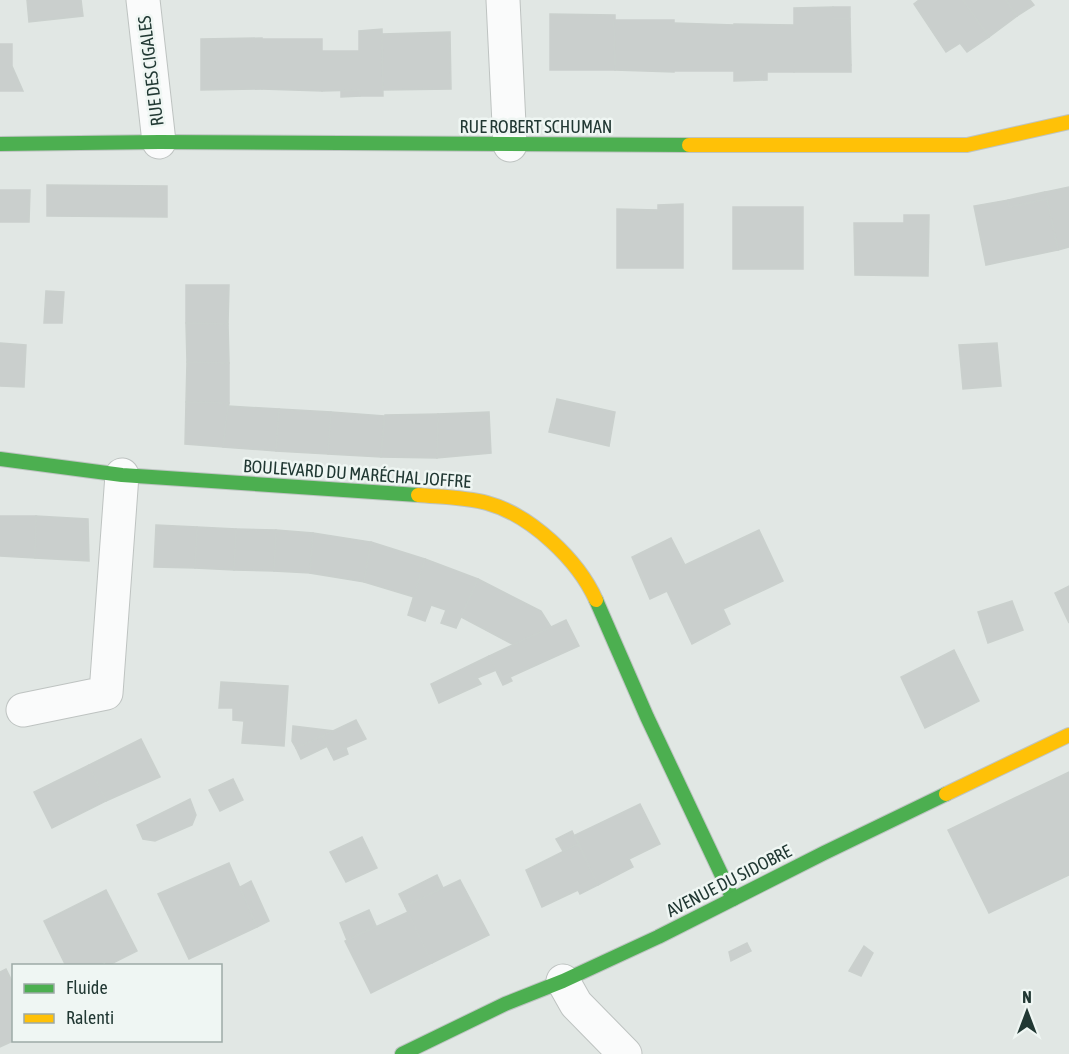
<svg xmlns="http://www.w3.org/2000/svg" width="1069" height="1054" viewBox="0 0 1069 1054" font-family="'Asap Condensed',sans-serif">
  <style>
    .building { fill: #cacfcd; stroke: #cad0cd; stroke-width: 1.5 }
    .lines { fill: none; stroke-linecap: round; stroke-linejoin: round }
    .street-casing { stroke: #bec3c1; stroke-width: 35 }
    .fast-casing { stroke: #bec4c2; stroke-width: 16 }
    .slow-casing { stroke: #bec4c2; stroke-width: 16 }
    .street { stroke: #fafbfb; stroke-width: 33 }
    .fast { stroke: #4caf50; stroke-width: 14 }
    .slow { stroke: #ffc107; stroke-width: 14 }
    .labels { text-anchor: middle; stroke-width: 5; stroke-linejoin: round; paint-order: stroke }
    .street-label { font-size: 18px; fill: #213833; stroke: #eff6f3 }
  </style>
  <rect width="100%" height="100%" fill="#e1e7e4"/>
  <g class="building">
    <path d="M27 0H81L83 16 29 22Z"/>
    <path d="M919 0H963L989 37 967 52 960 43 946 52 914 4Z"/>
    <path d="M963 0H1006L1017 16 989 37Z"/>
    <path d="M1006 0H1030L1034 5 1017 16Z"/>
    <rect x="833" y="7" width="17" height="12"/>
    <path d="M833 7V19H850L851 65H794V8Z"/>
    <path d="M550 14 615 15V70H550Z"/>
    <path d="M614 20H674V72L615 70Z"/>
    <path d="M674 23 734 25V71H674Z"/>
    <path d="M734 24 794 25V72H767V80L734 81Z"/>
    <path d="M382 29 383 96H360L359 90 322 91V51H359V31Z"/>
    <path d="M450 32 451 89 383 90 382 34Z"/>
    <path d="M262 38V89L201 90V39Z"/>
    <path d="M262 39H322V91L262 89Z"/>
    <path d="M0 44H12V66L23 91H0Z"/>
    <rect x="794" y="65" width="57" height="7"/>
    <path d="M359 90 360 96 341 97V91Z"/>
    <path d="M47 185 167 186V217L47 216Z"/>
    <path d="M1069 187V247L1058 250 1045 192Z"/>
    <path d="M0 190H30L29 222H0Z"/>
    <path d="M1045 192 1047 199 1009 207 1008 200Z"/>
    <path d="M1047 199 1058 250 986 265 974 206 1008 200 1009 207Z"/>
    <path d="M683 204V268H617V209L658 210V205Z"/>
    <rect x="733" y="207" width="70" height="62"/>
    <path d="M904 215H929L928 276 855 275 854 223H904Z"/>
    <path d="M186 285H229L228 324 186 323Z"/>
    <path d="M46 291 64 292 62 323H44Z"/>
    <path d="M186 323 228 324 229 363 187 362Z"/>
    <path d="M0 343 26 345 24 387 0 386Z"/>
    <path d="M997 343 1001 386 963 389 959 345Z"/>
    <path d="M187 362 229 363V403L186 402Z"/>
    <path d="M557 399 615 412 609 446 549 432Z"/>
    <path d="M186 402 229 403 223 447 185 444Z"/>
    <path d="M228 406 279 409 276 451 223 447Z"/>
    <path d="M279 409 331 412 328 454 276 451Z"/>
    <path d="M331 412 384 416 381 457 328 454Z"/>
    <path d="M489 412 491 453 437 458 438 414Z"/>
    <path d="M438 414 437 458 381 457 385 415Z"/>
    <path d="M0 516H36L35 558 0 556Z"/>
    <path d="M36 516 88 519 89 561 35 558Z"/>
    <path d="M156 525 197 527 195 568 154 567Z"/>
    <path d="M197 527 236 529 234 570 195 568Z"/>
    <path d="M236 529 276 530 274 571 234 570Z"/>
    <path d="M276 530 313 533 310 573 274 571Z"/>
    <path d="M759 530 783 581 723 609 730 624 692 644 667 591 650 599 632 557 671 538 685 565Z"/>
    <path d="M313 533 371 542 364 582 310 573Z"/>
    <path d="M371 542 425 559 414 597 364 582Z"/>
    <path d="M425 559 478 579 456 628 441 623 446 610 431 605 425 621 408 615Z"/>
    <path d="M478 579 541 611 551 627 514 645 461 617Z"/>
    <path d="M1069 586V623L1055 593Z"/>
    <path d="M1012 601 1023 630 988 643 978 612Z"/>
    <path d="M566 620 579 646 510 677 512 681 503 685 489 656Z"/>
    <path d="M954 650 979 701 925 728 901 677Z"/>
    <path d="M489 656 496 670 477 678 481 684 439 703 431 684Z"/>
    <path d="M221 682 288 686 284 746 242 743 244 721 233 720V708H219Z"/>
    <path d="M356 720 366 739 331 754 322 736Z"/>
    <path d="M293 726 334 731 296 748 292 741Z"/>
    <path d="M322 736 328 746 301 759 296 748Z"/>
    <path d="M141 739 160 777 106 801 89 765Z"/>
    <path d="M346 748 348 754 334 760 331 754Z"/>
    <path d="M89 765 106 801 52 828 34 792Z"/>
    <path d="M1069 772V875L989 913 948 830Z"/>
    <path d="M233 779 243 800 220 811 209 790Z"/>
    <path d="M190 799 196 815 192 825 155 841 143 839 137 825Z"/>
    <path d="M640 804 660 844 629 859 633 867 598 885 575 835Z"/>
    <path d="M572 831 578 844 563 851 556 839Z"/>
    <path d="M362 837 377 868 346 882 330 852Z"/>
    <path d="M578 844 598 885 580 894 578 890 542 907 526 870Z"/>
    <path d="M229 863 257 927 189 959 158 894Z"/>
    <path d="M437 875 443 888 405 906 399 894Z"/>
    <path d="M460 880 489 935 432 963 405 906Z"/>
    <path d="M251 881 269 921 257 927 240 887Z"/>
    <path d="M106 890 137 951 107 966 105 962 97 966H66L44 921Z"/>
    <path d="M369 910 376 926 347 940 340 923Z"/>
    <path d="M408 912 432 963 371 993 345 941Z"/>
    <path d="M747 943 751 951 731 961 729 952Z"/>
    <path d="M864 946 873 953 861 976 849 971Z"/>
    <path d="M6 969 14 985 13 1031 14 1040H15L0 1047V972Z"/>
  </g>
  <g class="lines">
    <defs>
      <g id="street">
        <path d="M143 0 159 142"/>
        <path d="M503 0 510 145"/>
        <path d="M23 710 106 693 122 475"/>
        <path d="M563 981 576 1004 625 1054"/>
      </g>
      <g id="fast">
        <path d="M0 144 159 142 689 145"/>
        <path d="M0 459 122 475 418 495"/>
        <path d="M596 600 647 717 733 899"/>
        <path d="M402 1054 505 1004 563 981 658 937 824 853 946 794"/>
      </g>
      <g id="slow">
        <path d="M689 145H967L1069 122"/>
        <path d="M418 495C441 497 465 497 487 503 531 515 578 560 596 600"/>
        <path d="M946 794 1069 735"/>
      </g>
    </defs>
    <use href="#street" class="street-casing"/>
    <use href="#fast" class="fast-casing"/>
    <use href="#slow" class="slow-casing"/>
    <use href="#street" class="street"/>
    <use href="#fast" class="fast"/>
    <use href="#slow" class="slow"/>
  </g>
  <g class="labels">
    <g class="street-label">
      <text transform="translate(151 71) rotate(-97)" y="6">RUE DES CIGALES</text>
      <text x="536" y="133">RUE ROBERT SCHUMAN</text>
      <text transform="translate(357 474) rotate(4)" y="6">BOULEVARD DU MARÉCHAL JOFFRE</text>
      <text transform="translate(729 881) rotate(-27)" y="6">AVENUE DU SIDOBRE</text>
    </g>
  </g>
  <rect x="12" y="964" width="210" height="78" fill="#eff6f3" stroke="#9daaa6" stroke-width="1.5"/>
  <rect x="24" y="984" width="30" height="9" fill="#4caf50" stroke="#9daaa6" stroke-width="1.5"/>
  <text x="66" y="994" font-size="18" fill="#213833">Fluide</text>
  <rect x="24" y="1014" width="30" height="9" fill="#ffc107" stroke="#9daaa6" stroke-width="1.5"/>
  <text x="66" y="1024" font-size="18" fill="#213833">Ralenti</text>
  <g transform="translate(1027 1012)" stroke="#eff6f3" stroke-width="4.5" paint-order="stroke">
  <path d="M0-4.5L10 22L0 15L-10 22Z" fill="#213833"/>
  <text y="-9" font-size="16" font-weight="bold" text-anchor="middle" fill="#213833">N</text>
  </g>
</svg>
